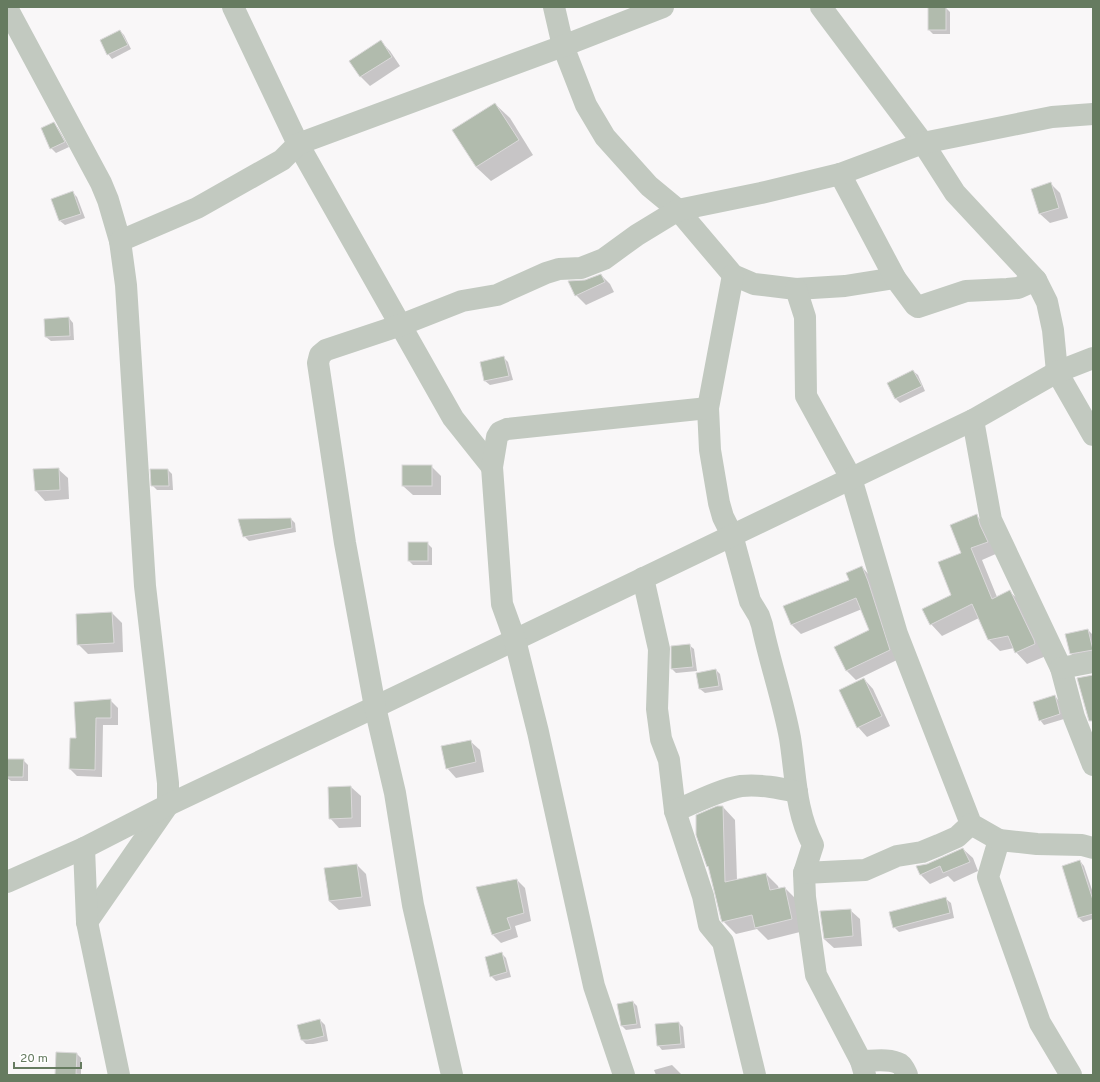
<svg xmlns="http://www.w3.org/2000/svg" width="1100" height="1082" viewBox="0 0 1100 1082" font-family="Overpass,sans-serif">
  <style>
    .shadow { fill: #0003 }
    .building { fill: #b1bbad; stroke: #dbd9da }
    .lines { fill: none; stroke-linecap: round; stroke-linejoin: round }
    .minor { stroke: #c2c9c0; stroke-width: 22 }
  </style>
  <rect width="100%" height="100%" fill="#f9f7f8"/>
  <g class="shadow">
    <path d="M945 7 950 12V34H933L929 30Z"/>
    <path d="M120 31 124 35 131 49 112 59 108 54Z"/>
    <path d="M380 41 390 51 400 66 370 86 361 77 351 61Z"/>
    <path d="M495 104 510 118 533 155 491 181 476 167Z"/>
    <path d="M54 123 58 128 69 147 56 153 51 148Z"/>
    <path d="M1051 184 1060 193 1068 218 1050 223 1040 214 1032 190Z"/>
    <path d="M72 192 77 197 85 218 65 225 60 221 52 200Z"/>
    <path d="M601 275 610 284 614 292 586 305 576 295 586 281Z"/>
    <path d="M69 318 73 323 74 340 51 341 46 337Z"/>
    <path d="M504 358 508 362 513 380 490 385 485 381Z"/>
    <path d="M913 371 918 375 925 391 900 403 896 399Z"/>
    <path d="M431 466 441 476V495H413L403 486Z"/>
    <path d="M58 469 68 478 69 499 45 501 36 491 34 470Z"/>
    <path d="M168 470 172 474 173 490H157L152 485Z"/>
    <path d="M976 515 988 527 998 553 982 560 997 597 1010 592 1022 603 1046 656 1027 664 1016 652 1014 648 1000 651 989 640 979 618 942 636 931 624 953 596 962 553Z"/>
    <path d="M291 519 295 523 296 532 249 541 244 536Z"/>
    <path d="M427 543 432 548V565H413L409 561Z"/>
    <path d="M862 567 871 577 899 659 856 680 846 670 871 630 862 609 801 634 791 624 850 580Z"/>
    <path d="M112 613 122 623 123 652 88 654 78 644 77 615Z"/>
    <path d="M1088 630 1092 634 1093 655 1075 658 1070 653Z"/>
    <path d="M689 645 694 649 697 671 676 673 672 669Z"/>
    <path d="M716 670 720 674 723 690 705 693 700 689 698 673Z"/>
    <path d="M864 679 873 689 890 726 867 737 858 727Z"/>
    <path d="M1055 696 1059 701 1064 719 1044 725 1040 720Z"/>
    <path d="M110 700 118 708V725H103L102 777 77 776 70 769 77 739Z"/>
    <path d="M470 741 480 750 484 772 456 778 447 768Z"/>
    <path d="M7 760H23L28 765V781H11L7 778Z"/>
    <path d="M351 787 361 796V827L339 828 330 818Z"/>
    <path d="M723 807 735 820 737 880 766 874 778 886 779 889 785 888 797 900 804 931 768 940 757 929 736 934 723 921 710 869 707 866Z"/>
    <path d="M963 849 973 858 978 871 954 882 948 876 930 884 921 875 917 866 927 865Z"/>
    <path d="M1080 861 1084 866 1093 893V919L1083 922 1079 918Z"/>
    <path d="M357 865 366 874 371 906 339 910 329 901Z"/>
    <path d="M517 880 525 888 531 921 515 926 518 937 501 943 493 935 478 888Z"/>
    <path d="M946 899 951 903 954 918 899 932 894 927Z"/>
    <path d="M850 910 860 919 862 946 834 948 824 939Z"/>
    <path d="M501 953 506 958 511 977 496 981 491 976Z"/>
    <path d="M633 1002 637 1006 641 1028 626 1030 622 1026 618 1004Z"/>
    <path d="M320 1020 325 1025 328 1041 313 1044H306L302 1040Z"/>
    <path d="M679 1023 683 1027 685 1048 662 1050 658 1045Z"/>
    <path d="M77 1054 81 1058V1074L60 1073Z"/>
    <path d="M672 1065 682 1075H656L654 1070Z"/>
  </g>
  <g class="building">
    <rect x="928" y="7" width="18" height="23"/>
    <path d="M120 30 128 45 107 55 100 40Z"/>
    <path d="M381 40 392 57 360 77 349 61Z"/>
    <path d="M495 103 519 140 476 167 452 130Z"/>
    <path d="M54 122 65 142 50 149 41 128Z"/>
    <path d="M1051 182 1059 208 1039 214 1031 189Z"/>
    <path d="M73 191 81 214 59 221 51 199Z"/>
    <path d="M601 274 605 282 575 296 568 281 585 280Z"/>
    <path d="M69 317 70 336 45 337 44 319Z"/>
    <path d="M504 356 509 376 484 381 480 362Z"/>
    <path d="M913 370 922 386 895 399 887 383Z"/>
    <rect x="402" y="465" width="30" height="21"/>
    <path d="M59 468 60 490 35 491 33 469Z"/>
    <path d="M150 469H168L169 486H151Z"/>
    <path d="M977 514 980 525 988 542 971 548 992 599 1010 590 1034 640 1035 644 1015 653 1008 636 988 640 972 604 930 625 922 609 951 595 938 562 961 553 950 525Z"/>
    <path d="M291 518 292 528 243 537 238 519Z"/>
    <rect x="408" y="542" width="20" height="19"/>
    <path d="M862 566 868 581 890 650 846 671 834 647 869 630 856 598 791 625 783 606 849 580 846 573Z"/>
    <path d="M112 612 114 643 77 645 76 614Z"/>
    <path d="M1088 629 1093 650 1070 654 1065 634Z"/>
    <path d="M690 644 693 667 671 669V646Z"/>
    <path d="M716 669 719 686 699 689 696 673Z"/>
    <path d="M1093 675V721H1089L1077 678Z"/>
    <path d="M864 678 882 716 857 728 839 690Z"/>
    <path d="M1055 695 1060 714 1039 721 1033 702Z"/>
    <path d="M111 699V718H96L95 770 69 769 70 738H76L74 702Z"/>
    <path d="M471 740 476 762 446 769 441 746Z"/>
    <path d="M7 759H24L23 777H7Z"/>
    <path d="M351 786 352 818 329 819 328 787Z"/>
    <path d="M717 806H723L725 882 766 873 770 890 785 887 792 919 755 928 752 915 722 922 721 919 708 866 707 867 696 835V815Z"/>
    <path d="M963 848 970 862 943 873 940 866 920 875 916 866 927 864Z"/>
    <path d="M1080 860 1093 900V914L1078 918 1062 866Z"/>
    <path d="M357 864 362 897 329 901 324 868Z"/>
    <path d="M517 879 524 913 507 918 511 929 492 935 476 887Z"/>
    <path d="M946 897 950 913 893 928 889 912Z"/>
    <path d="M851 909 853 936 824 939 820 911Z"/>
    <path d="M502 952 507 972 490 977 485 957Z"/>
    <path d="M633 1001 637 1024 621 1026 617 1004Z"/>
    <path d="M320 1019 324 1036 308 1040H301L297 1025Z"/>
    <path d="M679 1022 681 1044 657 1046 655 1024Z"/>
    <path d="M56 1052 77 1053 76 1075H55Z"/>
  </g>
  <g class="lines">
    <g class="minor">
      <path d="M233 7 298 144 453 418 492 467"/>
      <path d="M554 7 563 46 586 105 605 137 649 186 678 210 733 275 754 284 796 289 845 286 895 278"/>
      <path d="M821 7 923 143 955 193 1036 280 1047 302 1053 330 1057 372 1093 435"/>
      <path d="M7 8 101 183 108 200 120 241 126 285 145 586 168 783V805L87 922"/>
      <path d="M840 174 895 278 915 305 918 307 966 291 1007 289 1018 288 1036 280"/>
      <path d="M120 241 197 208 282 160 298 144 563 46 663 7"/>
      <path d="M733 275 708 408 710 450 719 503 723 517 732 535 750 601 759 616 762 625C770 663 783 700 790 738 796 776 795 810 813 845L804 873 805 897 816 975 861 1061 865 1075"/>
      <path d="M796 289 805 317 806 396 851 478 897 634 971 824 999 840 988 877 1040 1023 1071 1075"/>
      <path d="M973 420 991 520 1061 668 1074 717 1093 765"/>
      <path d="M643 578 659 649 657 709 661 739 669 760 675 811 703 896 709 925 723 942 755 1075"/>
      <path d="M1061 668 1093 662"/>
      <path d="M675 811C694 803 721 789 741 786 760 784 779 788 797 792"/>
      <path d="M999 840 1037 844 1082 845 1093 848"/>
      <path d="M84 848 87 922 119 1075"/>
      <path d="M804 873 865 870 897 856 922 852 939 845 957 837 971 824"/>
      <path d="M7 882 84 848 168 805 375 707 973 420 1057 372 1093 358"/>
      <path d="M861 1061C872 1061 890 1058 900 1064 904 1067 905 1071 907 1075"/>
      <path d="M452 1075 413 905 395 793 375 707 345 543 318 363 320 355 326 350 401 325 462 301 497 295 546 273 559 269 581 268 604 259 637 235 678 210 761 193 840 174 923 143 1052 117 1093 114"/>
      <path d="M624 1075 594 986 538 732 515 640 502 604 492 467 497 437 500 432 507 429 708 408"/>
    </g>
  </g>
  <rect width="1100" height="1082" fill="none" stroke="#667b60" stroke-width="16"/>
  <path d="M14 1062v6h67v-6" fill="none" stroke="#667b60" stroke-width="2"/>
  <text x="20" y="1062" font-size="12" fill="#667b60" stroke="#ffffff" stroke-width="3" paint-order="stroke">20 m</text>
</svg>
